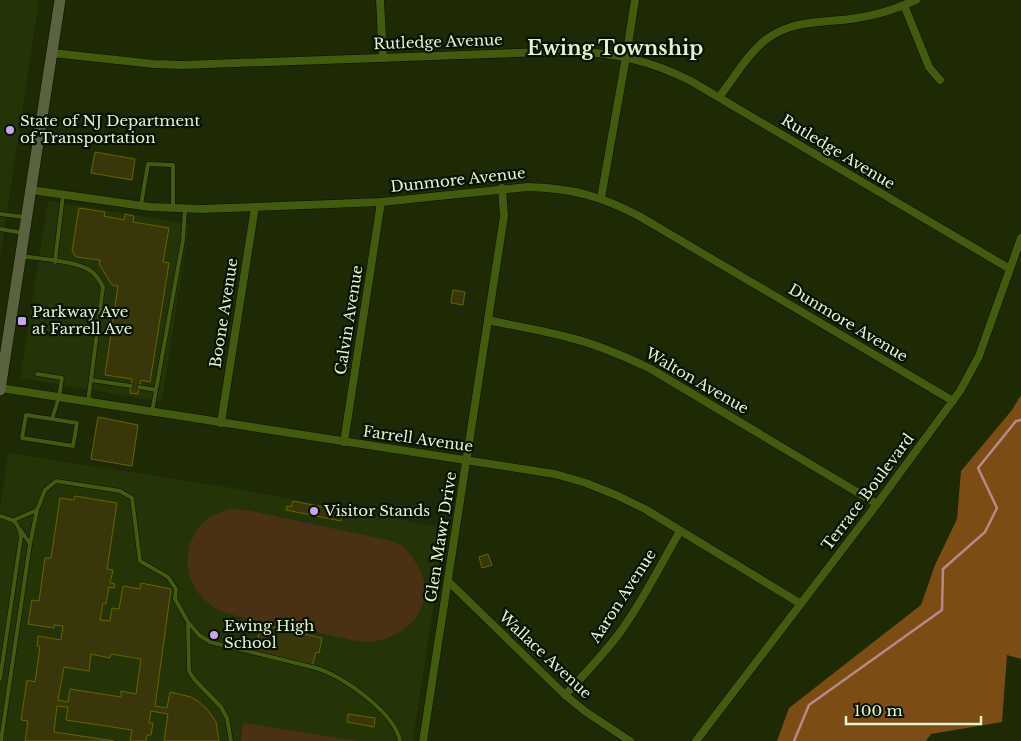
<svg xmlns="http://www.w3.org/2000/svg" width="1021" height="741" viewBox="0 0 1021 741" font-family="'Libre Baskerville',serif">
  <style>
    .built { fill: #253407 }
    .green { fill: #4b3114 }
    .forest { fill: #7b4d15 }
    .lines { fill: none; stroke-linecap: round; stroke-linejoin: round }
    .stream { stroke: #b68a89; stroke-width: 2.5 }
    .building { fill: #393709; stroke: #686300; fill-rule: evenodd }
    .lane-casing { stroke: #0a1100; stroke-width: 5 }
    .street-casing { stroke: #0a1100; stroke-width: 9 }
    .secondary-casing { stroke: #0a1100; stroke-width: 12 }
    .lane { stroke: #425b0c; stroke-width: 4 }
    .street { stroke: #425b0c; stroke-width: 8 }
    .secondary { stroke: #5b6240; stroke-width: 11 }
    .poi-dot { fill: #c9a5ee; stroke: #081200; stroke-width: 2 }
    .labels { text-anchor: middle; stroke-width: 4.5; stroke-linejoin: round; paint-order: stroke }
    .street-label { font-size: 15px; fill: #e3f3ce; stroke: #081200 }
    .poi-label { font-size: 15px; fill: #e3f3ce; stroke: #081200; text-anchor: start }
    .district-label { font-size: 20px; font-weight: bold; fill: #e3f3ce; stroke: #081200 }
  </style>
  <rect width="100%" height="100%" fill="#1d2a03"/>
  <g class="built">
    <path d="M0 0H39L0 259Z"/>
    <path d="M48 201 189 224 162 402 20 378Z"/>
    <path d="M8 453 227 487 445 528 413 741H0V509Z"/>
  </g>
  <g class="green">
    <path d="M231 509 246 510 387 540C393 542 400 544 405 548 408 551 411 556 414 560 439 594 418 631 380 640 375 641 369 642 365 642 345 640 324 633 305 629 279 624 252 621 227 613 219 611 210 605 204 599 193 589 185 570 188 555 191 531 206 514 231 509Z"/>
    <path d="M243 723 358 741H241Z"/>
  </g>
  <path class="forest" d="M1021 395V659L1007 655 1002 722 931 734 926 741H777L789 708 921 605 935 565 957 519 961 471 1012 410Z"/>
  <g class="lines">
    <path class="stream" d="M794 741 809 705 942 610 943 569 985 532 997 508 978 468 1016 421 1021 420"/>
  </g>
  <g class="building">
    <path d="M95 152 135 159 132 180 91 173Z"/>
    <path d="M79 208 105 212 104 216 124 220 125 214 134 216 133 222 169 228 163 262 169 263 150 382 141 380 138 394 130 393 132 379 105 375 118 286 112 285 99 264 100 260 76 257 72 251Z"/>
    <path d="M453 290 465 292 463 305 451 303Z"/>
    <path d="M98 417 138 425 132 466 91 459Z"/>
    <path d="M75 496 117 503 107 569 113 570 110 583 115 584 114 588 109 587 106 604 103 603 100 620 110 621 112 608 119 609 123 586 140 589 141 583 171 589 155 706 167 708 170 692 191 697 199 702 207 709 216 722 219 741H164L168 714 151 711 149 723H153L151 735H147L146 741H130L132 730 66 720 68 707 57 706 54 732 114 741H25L28 721 21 720 27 680 35 682 40 647 37 646 38 636 61 640 63 626 54 625V628L28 624 32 600 39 601 45 558H51L60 498 74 500ZM91 654 110 658 111 654 141 659 136 694 121 691V697L70 689 68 702 58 700 64 667 89 671Z"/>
    <path d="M293 501 342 511 341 521 286 510 287 506 291 507Z"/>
    <path d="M488 554 492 565 482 568 479 557Z"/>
    <path d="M261 624 322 638 319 653 316 652 312 667 257 653 260 640 258 639Z"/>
    <path d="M348 714 375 718 374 727 347 722Z"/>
  </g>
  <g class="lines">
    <defs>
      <g id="lane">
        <path d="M141 205 148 164 173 165V208"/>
        <path d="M0 214 24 217"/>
        <path d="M0 229 23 233"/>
        <path d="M22 256C40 259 77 261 91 271 97 275 100 281 103 287L88 402"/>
        <path d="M55 262 63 195"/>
        <path d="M37 374 62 378 59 397 52 419 77 423 73 446 22 438 26 415 52 419"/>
        <path d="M91 380 131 386"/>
        <path d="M139 387 156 390"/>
        <path d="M152 412 183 240 185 209"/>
        <path d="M37 510 45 490 56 481 120 491 132 498 140 561 168 577 176 589 175 599 188 622 189 671 194 679 221 707 227 718 231 741"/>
        <path d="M0 516C14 520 18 521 21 537L0 679"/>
        <path d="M20 529 30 544"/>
        <path d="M188 622 199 635 210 642 316 668C343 676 395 713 400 741"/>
        <path d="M1 741 30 544 37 510 14 520"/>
      </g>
      <g id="street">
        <path d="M380 0 383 58"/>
        <path d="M904 5 929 67 940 80"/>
        <path d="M52 53 154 64 182 65 570 51C616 53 649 60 691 81L1010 269"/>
        <path d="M719 97C734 78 748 53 768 38 795 19 827 23 857 18 878 15 898 8 916 0"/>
        <path d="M31 190 150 207 202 209 381 202 528 187C571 188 601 196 639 216L953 401"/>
        <path d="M601 198 626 57 635 0"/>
        <path d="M488 320C514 326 541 330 567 337 597 344 624 356 651 369L877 504"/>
        <path d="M0 388 555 474 586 483 616 495 645 509 801 604"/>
        <path d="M221 423 255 207"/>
        <path d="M344 442 381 202"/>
        <path d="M448 581 565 695 586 712 630 741"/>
        <path d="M565 695C585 674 604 654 621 631 644 599 661 564 680 531"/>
        <path d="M423 741 504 216 502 188"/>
        <path d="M696 741 877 504 960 391 979 356 1021 238"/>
      </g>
      <path id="secondary" d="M0 390 60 0"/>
    </defs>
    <use href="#lane" class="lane-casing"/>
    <use href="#street" class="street-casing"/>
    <use href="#secondary" class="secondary-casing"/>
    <use href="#lane" class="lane"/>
    <use href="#street" class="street"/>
    <use href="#secondary" class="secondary"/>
  </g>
  <g class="poi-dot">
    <circle cx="10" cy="130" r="5"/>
    <rect x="17" y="316" width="10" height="10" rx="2.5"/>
    <circle cx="314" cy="511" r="5"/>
    <circle cx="214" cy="635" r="5"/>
  </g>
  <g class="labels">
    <g class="street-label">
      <text transform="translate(438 42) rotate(-2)" y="5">Rutledge Avenue</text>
      <text transform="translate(838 152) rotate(31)" y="5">Rutledge Avenue</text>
      <text transform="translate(458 180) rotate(-6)" y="5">Dunmore Avenue</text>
      <text transform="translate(224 313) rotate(-81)" y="5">Boone Avenue</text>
      <text transform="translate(349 320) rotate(-81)" y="5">Calvin Avenue</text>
      <text transform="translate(848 323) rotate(31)" y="5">Dunmore Avenue</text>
      <text transform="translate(697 381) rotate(30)" y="5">Walton Avenue</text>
      <text transform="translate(418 439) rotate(8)" y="5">Farrell Avenue</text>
      <text transform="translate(868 492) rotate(-53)" y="5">Terrace Boulevard</text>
      <text transform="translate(441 537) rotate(-81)" y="5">Glen Mawr Drive</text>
      <text transform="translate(623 596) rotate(-57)" y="5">Aaron Avenue</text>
      <text transform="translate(545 655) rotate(43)" y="5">Wallace Avenue</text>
    </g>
    <g class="poi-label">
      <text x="20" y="126">State of NJ Department<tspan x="20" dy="17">of Transportation</tspan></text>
      <text x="32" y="317">Parkway Ave<tspan x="32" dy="17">at Farrell Ave</tspan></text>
      <text x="324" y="516">Visitor Stands</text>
      <text x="224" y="631">Ewing High<tspan x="224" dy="17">School</tspan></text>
    </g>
    <g class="district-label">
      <text x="615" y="55">Ewing Township</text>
    </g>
  </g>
  <path d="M846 716v8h135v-8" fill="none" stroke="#e3f3ce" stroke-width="2.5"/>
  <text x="854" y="716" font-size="15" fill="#e3f3ce" stroke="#081200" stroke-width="4" paint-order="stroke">100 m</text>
</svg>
